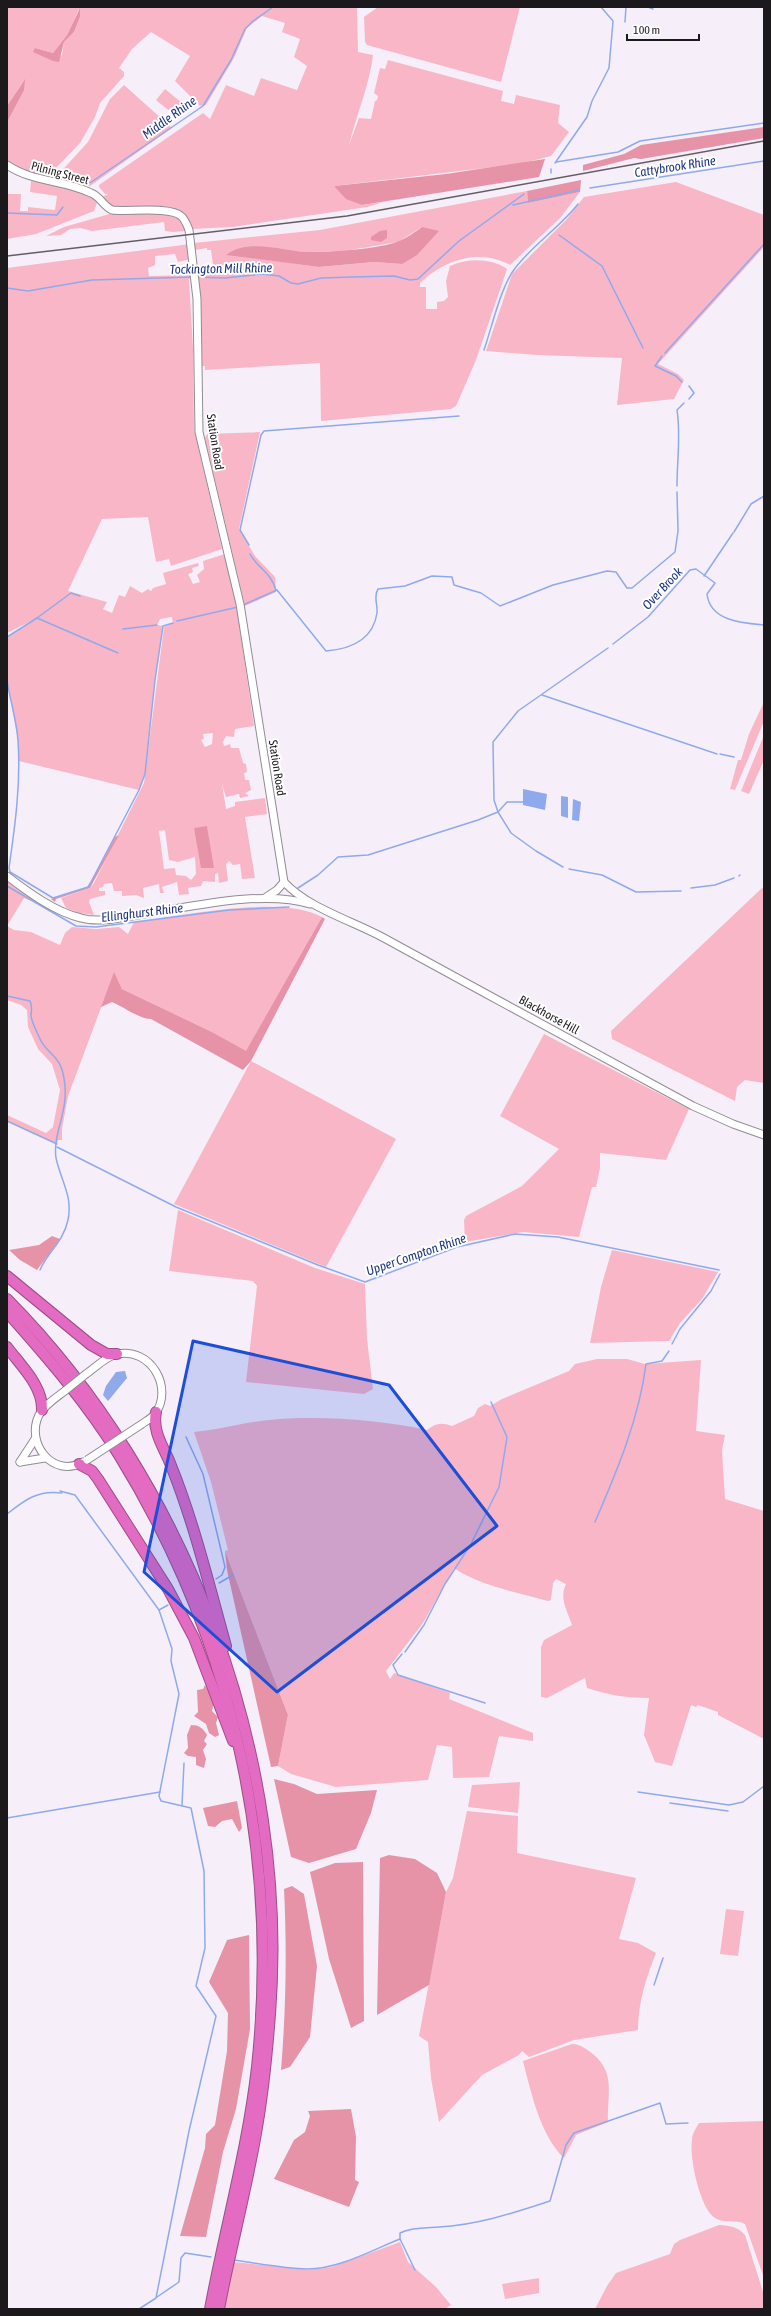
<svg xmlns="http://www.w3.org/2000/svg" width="771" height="2316" viewBox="0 0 771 2316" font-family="'Asap Condensed',sans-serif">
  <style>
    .green { fill: #f9b6c6; fill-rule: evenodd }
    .forest { fill: #e693a8 }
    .water { fill: #8eaaed }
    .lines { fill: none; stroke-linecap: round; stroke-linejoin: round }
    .stream { stroke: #8eaaed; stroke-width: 1.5 }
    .secondary-casing { stroke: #918b95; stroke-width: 9 }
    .highway-casing { stroke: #9d4e88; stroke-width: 12 }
    .secondary { stroke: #fff; stroke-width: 7 }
    .highway { stroke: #e36bc2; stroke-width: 10 }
    .rail { stroke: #625e64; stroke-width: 1.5 }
    .secondary-bridge-casing { stroke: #918b95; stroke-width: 9; stroke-linecap: butt }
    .secondary-bridge { stroke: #fff; stroke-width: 7 }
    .marked { fill: #1d4ed8; fill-opacity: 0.2; stroke: #1d4ed8; stroke-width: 3; stroke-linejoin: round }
    .labels { text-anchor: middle; stroke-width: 4; stroke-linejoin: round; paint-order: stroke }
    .street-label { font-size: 12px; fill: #1c191d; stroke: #fff }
    .water-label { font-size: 13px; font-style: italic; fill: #1e3683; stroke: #fff }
  </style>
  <rect width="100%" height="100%" fill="#f6effa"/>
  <g class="green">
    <path d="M7 7H357L358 52 373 55C370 83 356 116 349 145L359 118 371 119 375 101 377 100 378 96 374 93 380 68 385 69 388 60 503 91 501 101 514 104 516 95 560 105 558 123 569 132 551 156 519 164 334 186 362 205 384 202 367 207 232 227 191 229 179 212 111 207 100 198 108 194H105L99 187V185L203 113 210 119 226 85 254 96 261 78 297 90 307 66 294 57 300 39 282 32 285 23 262 16 247 28 234 58 206 105 200 106 175 81 190 56 151 32 132 49 119 68 124 72V76L100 103 95 117 80 143 48 176 31 175 7 162V122L24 80 7 106ZM79 9 80 17 74 32 64 42 62 55 53 61 35 48 53 53 67 35Z"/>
    <path d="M378 7H520L501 82 367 45 365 42 364 17Z"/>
    <path d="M124 85 172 128 90 186 80 185 57 176 88 142 110 99Z"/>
    <path d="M165 89 187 107 178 118 156 100Z"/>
    <path d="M31 181C45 184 92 188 97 203L94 211 36 234 7 239V194H21L20 211H28V207L55 210 57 196 30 192Z"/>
    <path d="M676 182 764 215V247L658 364 678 374 684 380 674 399 617 405 622 358 537 355 486 351 512 274 566 220 584 197Z"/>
    <path d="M527 191 528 203 580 192 560 218 510 265C479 248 444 260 420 283V287H426V309H437V302L444 301 448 297 446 281 450 266C468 258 491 258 507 269L476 360 456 406 451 409 321 421 320 363 205 370V366H201L199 280 196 265H213L211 250H207V248L195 250 194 243 320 230ZM422 227 402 264 374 262 319 267 226 254 280 250 310 252 344 251 398 242Z"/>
    <path d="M113 213C134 214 171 208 185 224L186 231 173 232 165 231 164 222 92 231 80 228 70 229 61 235 46 236 64 227Z"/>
    <path d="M190 244 191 259 178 262 175 254 155 256V265L148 268 149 276 191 275 189 280 193 348 194 429 222 549 171 566 169 559 156 562 148 517 102 519 68 591 107 602 103 609 112 613 119 595 125 597 130 586 142 593 148 589 151 591 153 588 166 584 163 573 198 563 199 566 192 568 193 572 188 574 193 584 200 582 197 575 204 569 203 561 225 554 237 609 254 726 235 729 234 737 226 736 223 742 224 746 230 744 231 748H239L243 763 246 764 247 772 244 773 245 780H249L251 790 245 793 249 796 240 798 239 794 226 797 222 784 226 809 235 806V802L265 798 267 814 245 817 255 878 242 879 240 864 233 865 229 861 226 864 228 881 219 883 218 873 215 874V882L203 881 201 886 188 888 189 894 179 895 177 882 162 887 164 893H160L159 884 143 888 144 898 136 895 122 896V891H114L112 883 104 884 103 887 99 888V891H105V895L90 899 89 902 94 915 79 913 66 908 61 898 90 888 94 883 144 783 164 627 173 623 172 617 160 619 157 625 163 626 155 680 145 774 139 790 19 761 18 740 7 680V637L37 618 7 633V268ZM213 733 212 744 205 747 201 740 204 739 203 734ZM207 827 213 867 207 866 194 828ZM165 830 169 860 178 862 195 857 196 874 191 880 186 876 176 875 175 868 164 869 159 831Z"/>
    <path d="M260 432 239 529 255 556 275 577 276 592 245 606 205 438 207 434Z"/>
    <path d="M764 702V721L735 790 730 789 738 760H741L749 734Z"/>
    <path d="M764 735V760L749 794 741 791Z"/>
    <path d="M7 879 33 899 31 901 24 898 7 926 14 930 31 932 60 945 65 933 72 927 96 929 119 927 128 934 134 922C182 916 280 894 322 917L246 1052 212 1032 122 989 114 973 68 1096 62 1129V1140H58L57 1144 7 1121V1115L46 1133 53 1127 60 1090 52 1064 38 1049 28 1027 27 1010 21 1005 7 1000Z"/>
    <path d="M762 888 764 889V1083L745 1080 737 1087 735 1101 612 1039 611 1031Z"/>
    <path d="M544 1034 689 1109 666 1160 600 1153V1168L596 1187H592L579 1237 523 1232 465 1242 464 1220 466 1216 522 1186 559 1149 500 1116Z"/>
    <path d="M251 1061 396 1139 326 1267 174 1204Z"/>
    <path d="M178 1210 315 1268 365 1284 367 1339 373 1389 364 1394 246 1382 257 1286 253 1281 169 1271Z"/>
    <path d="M612 1250 718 1272 702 1299 680 1323 669 1341 590 1343 601 1287Z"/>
    <path d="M597 1359H627L645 1364 701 1360 696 1431 725 1435 722 1450 725 1499 764 1511V1739L718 1715V1712L698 1705 696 1707 691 1705 672 1766 655 1762 644 1735 649 1698C627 1698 608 1695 587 1688L585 1678 547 1698 541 1697V1647L544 1640 572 1625C567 1610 559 1598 566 1584L556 1579 553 1583 551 1600 548 1601C519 1593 478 1585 454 1568L423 1623 386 1671 390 1679 394 1673 450 1693 449 1699 533 1733V1741L499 1736 489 1777 453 1778 452 1747 437 1745 428 1780 336 1787 291 1774 278 1766 288 1715 225 1551 228 1550 211 1482 194 1432C220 1430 244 1422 270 1420 317 1415 381 1420 427 1430 436 1423 441 1422 452 1426L474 1416 478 1408 485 1404 490 1406 502 1399 569 1371 575 1364Z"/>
    <path d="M520 1782 518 1813 468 1807 472 1785Z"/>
    <path d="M467 1811 518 1816 517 1853 636 1878 619 1939 638 1943 656 1953C646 1978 638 2003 638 2030L574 2040 529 2057 522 2051 519 2055 482 2075 439 2122 431 2078 428 2042 419 2036 446 1892 453 1878Z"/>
    <path d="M726 1909 744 1911 738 1956 720 1954Z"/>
    <path d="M572 2044C579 2044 583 2047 589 2051 617 2071 607 2093 608 2122L576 2135 564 2158C540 2135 531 2092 523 2061Z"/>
    <path d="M764 2121V2278L745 2224C736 2219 724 2224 715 2218 700 2209 689 2157 692 2140 692 2134 696 2128 699 2123Z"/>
    <path d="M719 2225C730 2226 737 2226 745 2235L764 2295V2309H595L607 2286 616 2273 670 2254 674 2244 680 2240Z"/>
    <path d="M400 2242 408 2262 436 2287 451 2305 445 2309H224L233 2262 311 2270 332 2267Z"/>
    <path d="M539 2278V2293L505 2299 502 2284Z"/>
  </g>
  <g class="forest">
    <path d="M80 8V17L74 32 64 42 59 62 53 61 33 52 35 48 53 53 67 35Z"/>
    <path d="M25 79 24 90 7 122V106Z"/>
    <path d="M764 127V138L641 159 634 158 583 171V165L624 154 641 145Z"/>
    <path d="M545 159 539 177 362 205 346 199 334 186 446 174Z"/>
    <path d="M581 180 580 192 528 203 527 191Z"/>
    <path d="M422 227 439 231 417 255 402 264 374 262 319 267 226 255C248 237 285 252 311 252 331 252 382 249 399 241 407 238 415 232 422 227Z"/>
    <path d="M387 230V238L381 242 371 240V237L380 231Z"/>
    <path d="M207 826 214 868H201L194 828Z"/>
    <path d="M119 835 90 888 56 899 55 902 51 899 88 887 115 837Z"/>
    <path d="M322 917 325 919 251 1061 243 1070 151 1019C139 1019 124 1007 112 1002L101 1007 114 972 122 989 212 1032 246 1051Z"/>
    <path d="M52 1236 60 1239 37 1270 20 1260 9 1250 39 1245Z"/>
    <path d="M225 1551 288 1715 278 1766 271 1767 227 1570Z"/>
    <path d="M205 1685 214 1701 212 1711 218 1717 216 1723 219 1735 215 1737 209 1733 206 1724 194 1716 198 1712 197 1690 203 1689Z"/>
    <path d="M191 1725C199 1725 203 1728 207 1735L204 1741 207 1744 203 1750 206 1759 204 1768 196 1765V1757L188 1756 184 1753 188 1748 187 1735Z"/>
    <path d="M274 1779 294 1784 317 1794 377 1790 371 1813 356 1849 309 1863 291 1857Z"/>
    <path d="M237 1801 242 1828 239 1832 232 1819 222 1821 215 1827 208 1826 203 1808Z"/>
    <path d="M389 1855 415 1859 437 1873 446 1892 429 1985 377 2015 380 1858Z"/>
    <path d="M363 1862 364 2021 351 2028 329 1959 310 1872 335 1863Z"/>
    <path d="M292 1886 304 1894 317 1966 310 2037 290 2067 281 2070C286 2009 287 1950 284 1889Z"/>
    <path d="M249 1935 250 2029 236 2109 223 2152 206 2237 180 2236 205 2148 206 2134 215 2125 227 2051 228 2013 209 1982 227 1940Z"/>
    <path d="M351 2109 356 2137 355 2180 359 2182 349 2207 274 2179 294 2140 305 2132 310 2116 308 2111Z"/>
  </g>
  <g class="water">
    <path d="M523 789 547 794 545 810 523 805Z"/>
    <path d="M561 796 568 797V818L561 816Z"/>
    <path d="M573 799 581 802 579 821 572 820Z"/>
    <path d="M125 1371 127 1378 108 1401 103 1395 106 1386 116 1372Z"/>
  </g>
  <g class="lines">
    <g class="stream">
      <path d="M648 7 653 9"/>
      <path d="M625 22 626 7"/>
      <path d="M556 162 618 152 640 141 764 123"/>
      <path d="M555 163 587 117 592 101 609 68 613 21 601 7"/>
      <path d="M551 173V169"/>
      <path d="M84 187 203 106 231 60 245 29 253 21 273 7"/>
      <path d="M590 188 764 161"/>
      <path d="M513 205 579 190"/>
      <path d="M7 213 57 215 63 207"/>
      <path d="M559 235 602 266 643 348"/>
      <path d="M196 277 225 278 262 274 279 276 291 283 298 284 321 278 352 277 394 276 410 280 418 279 459 241 524 194"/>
      <path d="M7 288 28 291 92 280 193 277"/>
      <path d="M484 350C492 327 501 285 516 267 534 244 560 227 578 204"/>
      <path d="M665 353 764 244"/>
      <path d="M662 356 655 366 676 376 682 382"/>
      <path d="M689 399 694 393 689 386"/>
      <path d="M677 486C677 460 681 435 677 410L684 403"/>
      <path d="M734 532 751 504 764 496"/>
      <path d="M249 545 240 530 261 435 264 431 459 416"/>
      <path d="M250 554C259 570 270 571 276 590"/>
      <path d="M704 576 733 533"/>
      <path d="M243 605 277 590 326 651C351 649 373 640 377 613 378 604 373 597 378 589L405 586 432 576 452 577 454 585 481 593 500 606 553 585 607 571 616 572 627 588H632L675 552 678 531 677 492"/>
      <path d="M37 618 118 653"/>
      <path d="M177 621 238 607"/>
      <path d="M123 629 157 625"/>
      <path d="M7 637 37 618 71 593 80 596"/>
      <path d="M613 644 648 617 690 570 696 569 715 583 707 594C710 621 742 623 764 625"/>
      <path d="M7 680C10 701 17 721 18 741 21 783 15 826 9 868L10 872 53 898 88 887 91 882 139 790 145 774 155 680 163 626 173 623"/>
      <path d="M542 695 717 754"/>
      <path d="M720 754 734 757"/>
      <path d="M563 867 536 851 511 833 498 812 494 800 493 742 518 711 608 648"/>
      <path d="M569 869 602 875 636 892 681 891"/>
      <path d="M739 876 740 875"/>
      <path d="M7 886 76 926 96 927 229 910 289 907"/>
      <path d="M298 888 318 875 338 857 368 855 478 820 498 812 507 802H523"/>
      <path d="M691 888 715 885 734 878"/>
      <path d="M7 996 30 1001C33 1007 31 1010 31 1016 32 1023 37 1032 40 1039 44 1048 51 1052 57 1060 64 1068 66 1088 65 1098 64 1118 53 1138 56 1158 61 1181 73 1196 68 1220 63 1243 48 1251 40 1270"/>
      <path d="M7 1121 57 1144"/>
      <path d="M57 1147 176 1207 318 1265 365 1282 457 1247 515 1234 558 1237 719 1270"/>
      <path d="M672 1344 680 1329 711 1291 720 1274"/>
      <path d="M186 1437 203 1474 225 1567 222 1575 216 1579"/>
      <path d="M60 1491 75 1495 159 1610 172 1649 171 1661 179 1694 159 1796 161 1801 191 1808 204 1871 205 1948 196 1986 216 2016 189 2131 156 2298 139 2309"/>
      <path d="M7 1514C26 1499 38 1490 62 1493"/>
      <path d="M595 1522C617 1471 639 1419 646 1364L662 1361 669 1351"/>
      <path d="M219 1583 233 1575"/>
      <path d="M159 1610 168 1605"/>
      <path d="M405 1652 424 1625 445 1584 471 1544 499 1487 507 1437 491 1402"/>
      <path d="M402 1654 393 1665 398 1675 485 1703"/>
      <path d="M638 1792 729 1805 743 1802 764 1786"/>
      <path d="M670 1803 728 1811"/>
      <path d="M182 1805 184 1763"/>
      <path d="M7 1818 160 1792"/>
      <path d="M654 1985 663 1958"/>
      <path d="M234 2260C255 2263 286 2269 307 2269 339 2269 372 2250 400 2239"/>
      <path d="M415 2270 400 2239V2233C411 2227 428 2228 439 2227 478 2225 513 2213 550 2201L566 2145 574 2133 660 2103 666 2124 688 2123"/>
      <path d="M157 2297 179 2282 181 2258 185 2253 211 2257"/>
    </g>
    <defs>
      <g id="secondary">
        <path d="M7 165C34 183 62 179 91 193 100 196 103 206 112 210 128 212 170 206 181 216 185 219 187 225 189 230L197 299 199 432 240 604 284 882C308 908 353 921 384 938 487 994 590 1051 693 1106L733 1124 764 1135"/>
        <path d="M7 876C28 892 55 912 81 918 98 923 121 918 138 915 187 908 262 889 310 904"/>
        <path d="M265 898 277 890 284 882"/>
        <path d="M86 1374C96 1367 105 1357 117 1354 151 1347 174 1388 155 1414 152 1418 146 1421 142 1424"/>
        <path d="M66 1390C56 1398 45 1404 39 1415 25 1443 53 1479 83 1462"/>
        <path d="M20 1462 35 1439"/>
        <path d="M20 1462 45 1458"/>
      </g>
      <g id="highway">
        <path d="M7 1276 91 1345 107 1354H117"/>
        <path d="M7 1299C188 1482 290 1757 270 2014 267 2054 263 2094 256 2133 246 2192 230 2250 219 2309"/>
        <path d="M7 1312C47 1357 87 1403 119 1455 233 1640 280 1851 257 2067 248 2148 225 2228 210 2309"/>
        <path d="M7 1347C21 1366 43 1386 42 1410"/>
        <path d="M156 1412C152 1431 163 1446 170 1463 194 1522 209 1585 226 1646"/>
        <path d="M79 1464 92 1471 98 1479 168 1589 194 1638 233 1741"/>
      </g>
    </defs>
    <use href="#secondary" class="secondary-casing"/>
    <use href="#highway" class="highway-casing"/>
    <use href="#secondary" class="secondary"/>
    <use href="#highway" class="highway"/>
    <path class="rail" d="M7 256 347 216 764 141"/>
    <defs>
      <g id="secondary-bridge">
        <path d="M66 1390 86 1374"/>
        <path d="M87 1460 142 1424"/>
      </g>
    </defs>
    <use href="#secondary-bridge" class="secondary-bridge-casing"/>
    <use href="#secondary-bridge" class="secondary-bridge"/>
  </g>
  <path class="marked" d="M193 1341 389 1385 497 1526 277 1692 144 1572Z"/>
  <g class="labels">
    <g class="street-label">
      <text transform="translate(60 173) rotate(15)" y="4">Pilning Street</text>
      <text transform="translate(215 442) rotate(81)" y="4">Station Road</text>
      <text transform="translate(277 768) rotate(81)" y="4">Station Road</text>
      <text transform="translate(549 1015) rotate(29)" y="4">Blackhorse Hill</text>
    </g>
    <g class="water-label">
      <text transform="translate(169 117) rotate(-36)" y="5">Middle Rhine</text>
      <text transform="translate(675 166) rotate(-9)" y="5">Cattybrook Rhine</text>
      <text transform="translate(221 268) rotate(-1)" y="5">Tockington Mill Rhine</text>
      <text transform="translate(662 588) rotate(-47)" y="5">Over Brook</text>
      <text transform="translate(142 912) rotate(-7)" y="5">Ellinghurst Rhine</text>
      <text transform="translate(416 1254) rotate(-19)" y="5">Upper Compton Rhine</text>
    </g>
  </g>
  <rect width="771" height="2316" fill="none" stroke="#1c191d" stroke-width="16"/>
  <path d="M627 34v6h72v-6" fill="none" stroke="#1c191d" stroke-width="2"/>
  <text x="633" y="34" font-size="12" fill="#1c191d" stroke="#ffffff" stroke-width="3" paint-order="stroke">100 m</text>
</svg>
